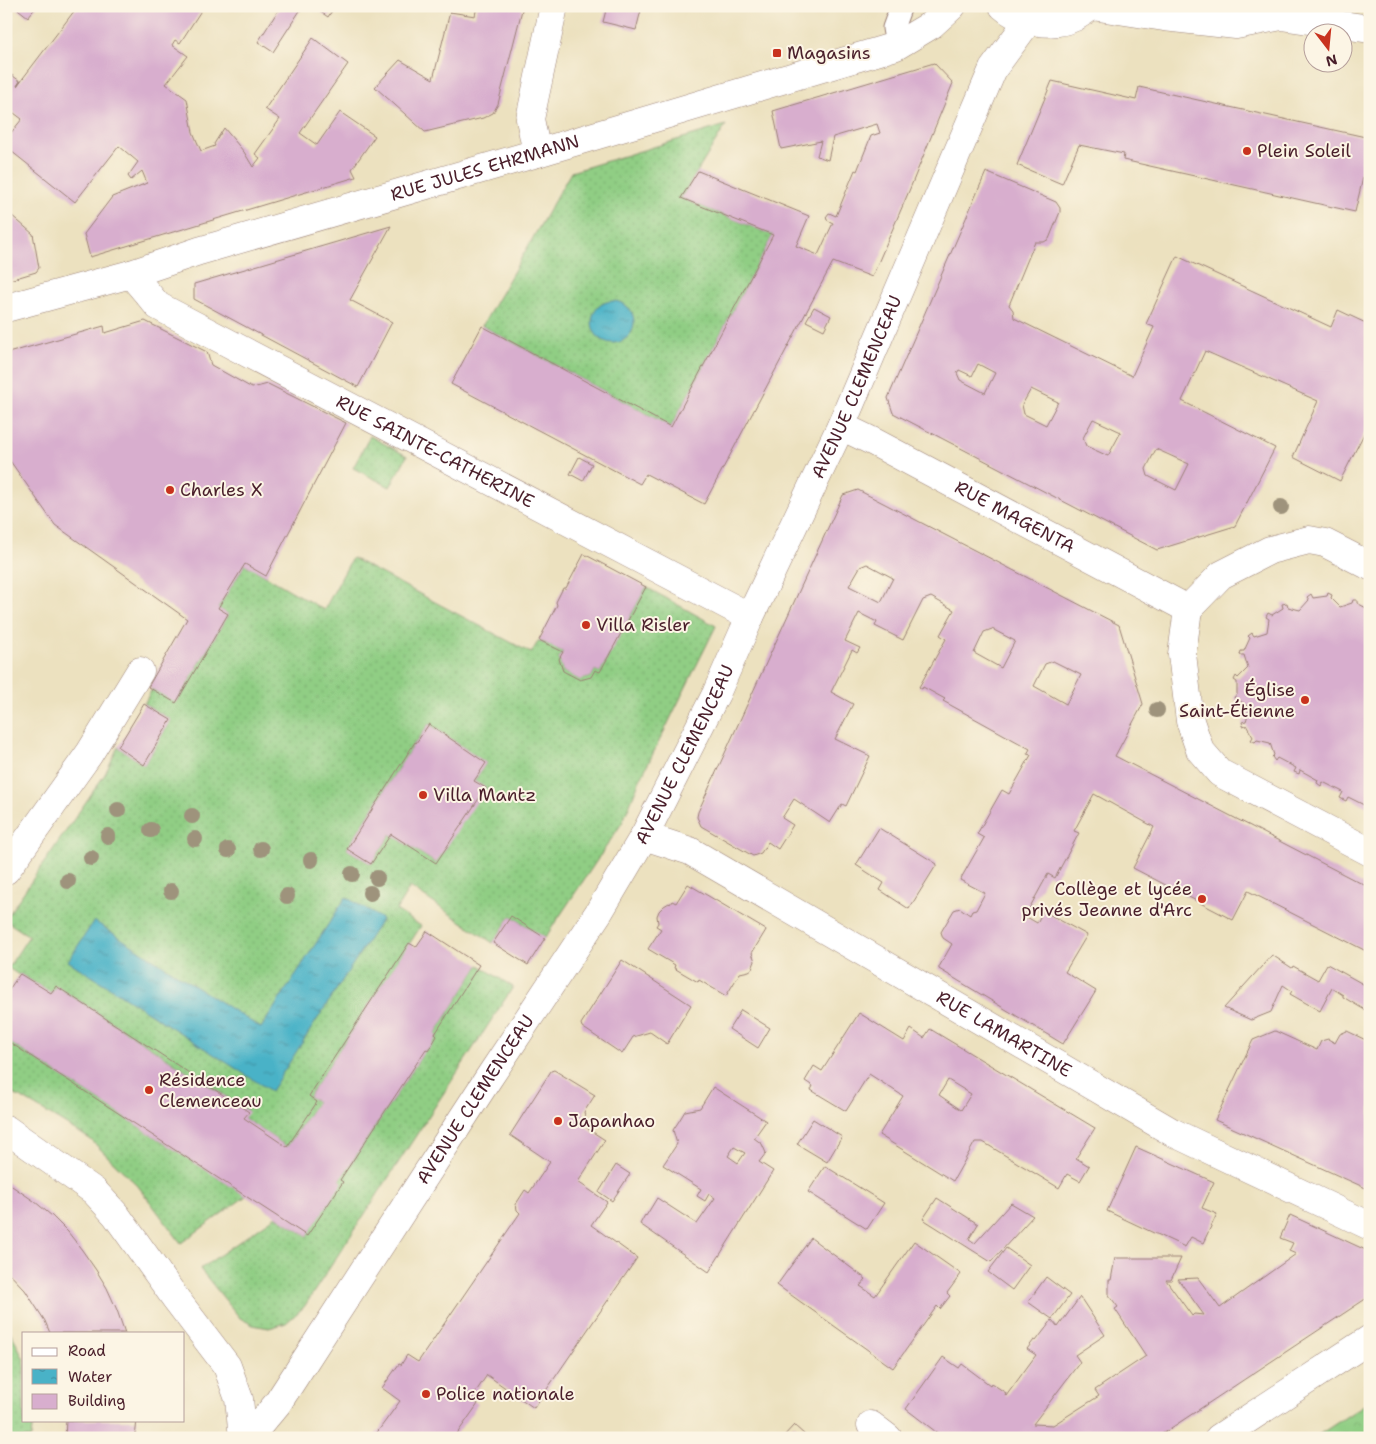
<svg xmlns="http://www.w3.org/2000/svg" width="1376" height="1444" viewBox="0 0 1376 1444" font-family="'Shantell Sans',sans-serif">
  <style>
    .grass { fill: url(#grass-dots); stroke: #6d7658; fill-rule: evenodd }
    .park { fill: url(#park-crowns); stroke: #6d7658 }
    .water { fill: url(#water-ripples); stroke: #4a6879 }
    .building { fill: #d8aece; fill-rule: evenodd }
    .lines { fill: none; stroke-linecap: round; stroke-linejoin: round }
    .service-casing { stroke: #9b8075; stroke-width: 23 }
    .minor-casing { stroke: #9b8075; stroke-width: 29 }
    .tertiary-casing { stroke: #9b8075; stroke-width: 29 }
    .secondary-casing { stroke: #9b8075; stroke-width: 29 }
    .service { stroke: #fff; stroke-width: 21 }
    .minor { stroke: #fff; stroke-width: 28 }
    .tertiary { stroke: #fff; stroke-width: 28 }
    .secondary { stroke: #fff; stroke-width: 28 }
    .tree { fill: #9e937c }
    .poi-dot { fill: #c8321e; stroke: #fcf5e5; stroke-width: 2 }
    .labels { text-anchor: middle; stroke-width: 4; stroke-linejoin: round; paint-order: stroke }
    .poi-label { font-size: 18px; fill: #4a1f2b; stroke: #fcf5e5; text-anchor: start }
    .street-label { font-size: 18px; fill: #4a1f2b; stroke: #fcf5e5 }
  </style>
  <defs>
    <pattern id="grass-dots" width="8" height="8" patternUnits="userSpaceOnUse" patternTransform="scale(1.25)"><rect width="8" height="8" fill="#90ce84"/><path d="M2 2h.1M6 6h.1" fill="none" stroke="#7eb072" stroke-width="1.8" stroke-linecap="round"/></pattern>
    <pattern id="park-crowns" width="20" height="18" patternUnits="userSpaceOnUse" patternTransform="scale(1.25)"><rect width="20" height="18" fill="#90ce84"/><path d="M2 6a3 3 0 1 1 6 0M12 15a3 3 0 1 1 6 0" fill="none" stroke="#7eb072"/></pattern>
    <pattern id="water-ripples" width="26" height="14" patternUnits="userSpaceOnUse" patternTransform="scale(1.25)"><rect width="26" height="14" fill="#49b2c7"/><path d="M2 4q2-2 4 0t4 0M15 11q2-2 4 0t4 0" fill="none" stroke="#3f90a2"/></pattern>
  </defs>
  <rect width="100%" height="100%" fill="#fcf5e5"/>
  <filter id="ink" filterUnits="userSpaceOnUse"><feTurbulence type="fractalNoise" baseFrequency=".02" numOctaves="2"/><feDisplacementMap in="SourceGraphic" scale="10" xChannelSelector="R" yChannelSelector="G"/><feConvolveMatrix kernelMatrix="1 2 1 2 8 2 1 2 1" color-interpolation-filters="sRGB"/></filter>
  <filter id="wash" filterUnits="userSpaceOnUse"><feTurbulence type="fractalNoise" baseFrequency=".0096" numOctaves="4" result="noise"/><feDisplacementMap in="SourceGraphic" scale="20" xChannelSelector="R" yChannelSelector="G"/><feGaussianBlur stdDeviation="1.12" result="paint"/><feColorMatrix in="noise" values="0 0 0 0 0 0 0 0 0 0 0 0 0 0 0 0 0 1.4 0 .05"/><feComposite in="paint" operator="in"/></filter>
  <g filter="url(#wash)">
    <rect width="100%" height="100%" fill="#ece1bf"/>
    <g class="grass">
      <path d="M726 125 681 198 773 235 671 427 482 326 571 172Z"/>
      <path d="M370 436 407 456 390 487 353 468Z"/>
      <path d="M352 558 531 653 539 640 563 652 559 659 563 671 580 680 591 677 595 670 600 672 646 587 716 626 639 782 622 823 545 938 511 916 493 943 410 887 396 910 421 926 309 1096 317 1102 287 1147 244 1118 248 1111 56 986 51 993 20 974 19 975 8 968 29 936 6 921V918L105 774 118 747 144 765 171 720 144 704 152 689 177 702 228 614 218 608 245 564 324 610ZM429 724 486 763 474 781 485 788 436 863 391 834 371 864 347 849 415 742 416 743Z"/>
      <path d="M479 965 513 987 304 1307 286 1323 269 1328 253 1325 240 1318 200 1269 276 1216 307 1236 340 1180 426 1049 428 1050 437 1036 435 1034Z"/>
      <path d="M6 1040 246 1196 181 1243 138 1186 90 1139 22 1098 6 1091Z"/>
      <path d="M6 1325 16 1342 24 1360V1420H33L31 1438H6Z"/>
    </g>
    <path class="park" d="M1370 1401V1438H1314Z"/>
    <g class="water">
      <circle cx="613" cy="322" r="21"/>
      <path d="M346 897 382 919 271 1091 68 961 94 921 261 1028Z"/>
    </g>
    <g id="blocks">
      <g class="building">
        <path d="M14 6H37L28 17Z"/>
        <path d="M78 6H204L180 43 175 40 172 45 188 56 166 84 187 99 193 132 201 151 215 146 214 144 224 128 244 152 253 167 260 158 255 154 280 119 265 109 313 38 348 64 300 133 317 145 340 112 375 136 352 169 356 177 90 257 84 234 112 197 147 183 142 171 131 180 128 176 138 162 119 146 75 202 6 147V139L22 119 6 107V71L20 81 17 86Z"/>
        <path d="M281 6H303L273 52 258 42Z"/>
        <path d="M312 6H335L328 17Z"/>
        <path d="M477 6H523L498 104 493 113 483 118 425 132 375 87 400 60 433 79 450 12 475 16Z"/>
        <path d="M607 6H642L636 30 603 22Z"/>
        <path d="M934 63 953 83 909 191 872 277 833 262 704 504 646 474 640 484 451 384 482 326 671 427 773 235 681 198 698 171 809 216 796 246 818 255 833 223 827 220 826 217 829 213 836 216 855 170 857 171 871 136 880 133 877 124 833 137 828 160 817 156 821 141 781 149 773 111Z"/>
        <path d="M1052 81 1136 100 1139 87 1370 138V147L1355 212 1123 160 1124 154 1079 145 1062 184 1017 165Z"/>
        <path d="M986 172 1056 202 1060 208V212L1049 239 1044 242H1035L1009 305 1013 310 1014 318 1132 376 1154 327 1146 324 1177 256 1331 327 1338 310 1370 325V422L1340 481 1293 457 1318 401 1205 351 1182 401 1275 448 1235 526 1157 550 893 413 888 398ZM978 364 995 373 985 393 960 380 957 373 959 370 972 376ZM1031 389 1058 402 1046 425 1024 414 1022 405ZM1093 419 1121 432 1108 456 1086 446 1083 438ZM1156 449 1189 464 1176 490 1148 476 1146 469Z"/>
        <path d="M10 214 33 234 39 268 36 272 6 281V218Z"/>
        <path d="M391 226 350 300 392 322 358 387 194 299V284Z"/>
        <path d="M814 307 831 316 824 330 806 321Z"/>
        <path d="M145 321 207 352 211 365 252 388 268 384 346 423 266 576 245 564 218 608 228 614 176 703 148 687 187 619 55 525 6 455V355L8 353 104 326 105 333Z"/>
        <path d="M579 457 592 464 583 481 570 474Z"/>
        <path d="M858 490 1119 625 1143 704 1115 756 1370 888V953L1248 891 1233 920 1133 868 1154 827 1094 794 1074 831 1079 833 1055 878 1048 874 1025 916 1037 923 1043 911 1087 935 1065 972 1096 991 1063 1044 939 969V967L952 944 943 938 941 932 954 910 960 908 970 915 972 911 976 910 985 893 960 880 984 838 977 834 1002 790 1009 794 1031 755 1027 754 1030 749 943 701 945 699 923 687 922 689 919 687 946 639 940 635 954 610 931 597 923 600 903 640 875 626 877 622 859 613 845 641 860 648 857 653 852 650 831 692 853 704 835 739 870 756 846 806 842 804 830 823 794 799 782 818 793 825 778 849 768 842 761 853 753 856 701 826 697 817 698 812 843 495ZM867 564 893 578 881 602 849 586 860 567ZM992 629 1015 641 1001 668 974 653 984 632ZM1053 661 1081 675 1066 704 1034 686 1045 664Z"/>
        <path d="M584 554 646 587 600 672 595 670 591 677 580 680 563 671 559 659 563 652 539 640 557 605 556 602 563 588H566Z"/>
        <path d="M1328 593 1332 595 1331 598 1340 607 1352 603 1353 600H1357V603L1370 610V808L1348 797 1346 801 1340 798 1343 792 1323 782 1321 786 1317 783 1318 780 1300 770 1299 774 1294 772 1296 768 1277 758 1275 761 1272 757 1274 755 1270 743 1257 740 1255 742 1251 740 1253 737 1246 725 1243 726 1242 722 1246 721 1250 708 1239 700 1236 701 1234 697 1237 695V682L1234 680 1236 676 1238 678 1248 668 1244 655H1240L1241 651H1244L1250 638 1248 636 1252 633 1254 636 1267 632 1269 619 1266 617 1268 613 1272 615 1283 608 1282 604 1287 603 1288 607 1300 610 1309 600 1307 597 1311 594 1313 598 1327 596Z"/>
        <path d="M144 704 171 720 144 765 118 747Z"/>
        <path d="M429 724 486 763 474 781 486 788 436 863 391 834 371 864 347 849 415 742 416 743Z"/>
        <path d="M879 828 937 864 909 909 880 890 884 883 856 865Z"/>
        <path d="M688 884 766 930 752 953 755 961 752 969 749 971 740 973 726 996 699 980 698 982 674 968 675 965 648 949 661 929 656 926 658 923 657 916 659 911 664 906 669 903 670 904 672 901 676 903Z"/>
        <path d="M511 916 545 938 528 965 493 943Z"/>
        <path d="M427 931 479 965 435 1034 437 1036 433 1043 428 1050 426 1049 340 1180 343 1182 307 1236 6 1040V994L19 975 20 974 51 993 56 986 249 1112 244 1118 287 1147 317 1102 309 1096 409 943 416 947Z"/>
        <path d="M1272 955 1292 968 1293 966 1318 980 1327 964 1370 988V1013L1343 997V995L1332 988 1320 1011 1290 994 1292 991 1283 985 1271 1012 1251 1020 1224 1008Z"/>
        <path d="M622 960 691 1005 667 1044 650 1032 633 1037 622 1054 582 1027 581 1024Z"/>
        <path d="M741 1010 770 1028 758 1048 729 1029Z"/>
        <path d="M859 1013 904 1041 911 1029 924 1038 930 1029 1095 1128 1076 1158 1089 1166 1080 1181 1067 1174 1059 1188 983 1142H975L953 1181 879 1135 903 1096 869 1074 846 1111 811 1090 813 1086 805 1081 814 1066 822 1071ZM948 1080 971 1094 961 1110 939 1095Z"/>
        <path d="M1275 1031 1317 1050 1321 1041 1328 1039 1335 1043 1340 1034 1347 1031 1370 1042V1190L1215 1120 1253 1040Z"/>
        <path d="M554 1070 595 1095 584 1112 588 1129 605 1140 578 1182 607 1202 591 1225 637 1258 534 1408 487 1375 471 1399 478 1404 454 1438H373L400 1401 382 1388 399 1364 401 1365 407 1355 418 1362 520 1213 517 1210 516 1204 525 1190 529 1193 550 1162 510 1135 551 1071Z"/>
        <path d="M713 1087 766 1121 754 1138 762 1144 766 1153 759 1162 773 1171 709 1272 640 1224 645 1215 646 1216 657 1198 697 1224 715 1198 709 1194 705 1201 697 1196 701 1189 663 1165 677 1144 673 1130 679 1121 685 1111 700 1108ZM734 1147 745 1153 738 1163 728 1156Z"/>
        <path d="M813 1119 842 1137 827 1162 797 1144Z"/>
        <path d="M1136 1147 1214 1182 1202 1208 1217 1214 1203 1243 1191 1237 1185 1247 1157 1234H1156L1107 1211Z"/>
        <path d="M616 1165 630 1174 612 1201 599 1192Z"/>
        <path d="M825 1166 884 1203 867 1229 808 1192Z"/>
        <path d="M6 1182 34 1201 52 1216 68 1232 82 1250 96 1270 107 1288 117 1310 125 1333H50L45 1321 25 1290 6 1270Z"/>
        <path d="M937 1198 978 1224 969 1239 975 1243 1011 1203 1033 1216 991 1262 923 1219Z"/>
        <path d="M1290 1215 1370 1252V1296L1156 1438H944L906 1409 943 1357 959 1368 962 1364 990 1385 991 1383 1006 1393 1005 1395 1006 1396 1036 1355 1027 1349 1034 1340 1036 1341 1052 1320 1058 1327 1080 1297 1105 1335 1075 1355 1080 1362 1033 1424 1053 1425 1099 1396 1095 1390 1146 1356 1115 1309 1118 1307 1109 1295V1280H1111L1115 1258H1181L1171 1280H1166L1192 1316 1194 1314 1204 1315 1178 1279 1198 1278 1220 1308 1296 1254 1289 1251 1293 1243 1280 1238Z"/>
        <path d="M811 1238 866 1279 860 1286 875 1296 914 1241 961 1274 947 1293 950 1296 940 1309 937 1306 893 1368 777 1285Z"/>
        <path d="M1006 1248 1030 1265 1012 1290 988 1272Z"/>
        <path d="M1046 1277 1070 1295 1052 1319 1028 1302Z"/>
        <path d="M66 1420H137L135 1438H65Z"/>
        <path d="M794 1425 806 1436 808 1438H782Z"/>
      </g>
    </g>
  </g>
  <g filter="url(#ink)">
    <use href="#blocks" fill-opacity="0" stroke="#9b8075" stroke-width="1"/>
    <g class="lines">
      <defs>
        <path id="service" d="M896 46 893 28 901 6"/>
        <g id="minor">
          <path d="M537 153 530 119 554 6"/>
          <path id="s1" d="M131 274 158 306 750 617"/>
          <path id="s2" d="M6 308 131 274 199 251 537 153 896 46 931 25 952 6"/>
          <path id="s3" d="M841 426 874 442 1188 609"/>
          <path d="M1188 609 1182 654 1190 721 1200 750 1220 773 1370 852"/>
          <path d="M1188 609 1221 575 1270 550 1309 540 1325 543 1370 566"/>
          <path id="s4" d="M644 836 690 851 1172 1132 1370 1226"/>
          <path d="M6 870 89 754 140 671"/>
          <path d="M6 1129 94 1191 116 1215 176 1299 227 1366 239 1399 243 1438"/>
          <path d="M871 1425 888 1438"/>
          <path d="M1219 1438 1370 1339"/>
        </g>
        <g id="tertiary">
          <path id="s5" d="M248 1438 277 1404 488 1079 599 912 644 836 716 694 750 617 841 426 993 69 1029 20"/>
        </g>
        <g id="secondary">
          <path d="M1003 6C1021 22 1052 28 1075 17 1080 14 1086 10 1092 6"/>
          <path d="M1092 6 1164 17 1236 25 1281 16 1370 29"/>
        </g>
      </defs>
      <use href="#service" class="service-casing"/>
      <use href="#minor" class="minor-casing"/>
      <use href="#tertiary" class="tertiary-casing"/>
      <use href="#secondary" class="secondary-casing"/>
      <use href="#service" class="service"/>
      <use href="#minor" class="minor"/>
      <use href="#tertiary" class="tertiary"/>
      <use href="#secondary" class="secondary"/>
    </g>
    <g class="tree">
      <circle cx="1281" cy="507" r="8"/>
      <circle cx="1157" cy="710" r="8"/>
      <circle cx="118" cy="810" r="8"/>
      <circle cx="192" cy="816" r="8"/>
      <circle cx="151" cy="830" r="8"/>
      <circle cx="108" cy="836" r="8"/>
      <circle cx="195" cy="839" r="8"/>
      <circle cx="261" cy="849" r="8"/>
      <circle cx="228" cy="850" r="8"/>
      <circle cx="91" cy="858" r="8"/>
      <circle cx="311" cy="860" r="8"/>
      <circle cx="352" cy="874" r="8"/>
      <circle cx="377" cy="878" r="8"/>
      <circle cx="68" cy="881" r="8"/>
      <circle cx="171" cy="891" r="8"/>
      <circle cx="370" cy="893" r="8"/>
      <circle cx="287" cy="896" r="8"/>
    </g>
  </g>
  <g class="poi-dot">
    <rect x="772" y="48" width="10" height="10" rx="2.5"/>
    <circle cx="1247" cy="151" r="5"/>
    <circle cx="170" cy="490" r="5"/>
    <circle cx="586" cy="625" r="5"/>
    <circle cx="1305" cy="700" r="5"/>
    <circle cx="423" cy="795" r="5"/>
    <circle cx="1202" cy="899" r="5"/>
    <circle cx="149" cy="1090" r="5"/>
    <circle cx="558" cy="1121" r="5"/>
    <circle cx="426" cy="1394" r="5"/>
  </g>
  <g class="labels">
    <g class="poi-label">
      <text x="787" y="59">Magasins</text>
      <text x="1257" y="157">Plein Soleil</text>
      <text x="180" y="496">Charles X</text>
      <text x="596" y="631">Villa Risler</text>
      <text x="1295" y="696" text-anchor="end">Église<tspan x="1295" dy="21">Saint-Étienne</tspan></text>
      <text x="433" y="801">Villa Mantz</text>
      <text x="1192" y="895" text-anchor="end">Collège et lycée<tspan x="1192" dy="21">privés Jeanne d'Arc</tspan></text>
      <text x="159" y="1086">Résidence<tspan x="159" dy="21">Clemenceau</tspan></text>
      <text x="568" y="1127">Japanhao</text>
      <text x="436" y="1400">Police nationale</text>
    </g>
    <g class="street-label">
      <text dy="6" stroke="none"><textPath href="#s2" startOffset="499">RUE JULES EHRMANN</textPath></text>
      <text dy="6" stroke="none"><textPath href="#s5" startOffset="1218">AVENUE CLEMENCEAU</textPath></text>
      <text dy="6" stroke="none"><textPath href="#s1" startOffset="355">RUE SAINTE-CATHERINE</textPath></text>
      <text dy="6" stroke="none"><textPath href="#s3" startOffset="196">RUE MAGENTA</textPath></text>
      <text dy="6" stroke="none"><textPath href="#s5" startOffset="812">AVENUE CLEMENCEAU</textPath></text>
      <text dy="6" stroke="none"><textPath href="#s4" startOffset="412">RUE LAMARTINE</textPath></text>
      <text dy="6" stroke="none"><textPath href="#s5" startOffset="408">AVENUE CLEMENCEAU</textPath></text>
    </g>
  </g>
  <rect width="1376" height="1444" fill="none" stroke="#fcf5e5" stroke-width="25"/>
  <rect x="22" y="1332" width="162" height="90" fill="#fcf5e5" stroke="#b59f9b"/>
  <rect x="32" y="1348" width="25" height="8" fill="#ffffff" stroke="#b59f9b"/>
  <text x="68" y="1356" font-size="15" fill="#4a1f2b">Road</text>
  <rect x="32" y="1369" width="25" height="15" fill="url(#water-ripples)" stroke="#b59f9b"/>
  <text x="68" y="1382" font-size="15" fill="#4a1f2b">Water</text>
  <rect x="32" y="1394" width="25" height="15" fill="#d8aece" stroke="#b59f9b"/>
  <text x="68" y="1406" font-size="15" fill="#4a1f2b">Building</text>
  <g transform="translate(1328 48) rotate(164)"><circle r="24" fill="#fcf5e5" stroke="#b59f9b"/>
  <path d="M0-4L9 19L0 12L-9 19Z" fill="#c8321e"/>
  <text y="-8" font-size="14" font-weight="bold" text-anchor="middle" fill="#4a1f2b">N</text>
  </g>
</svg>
